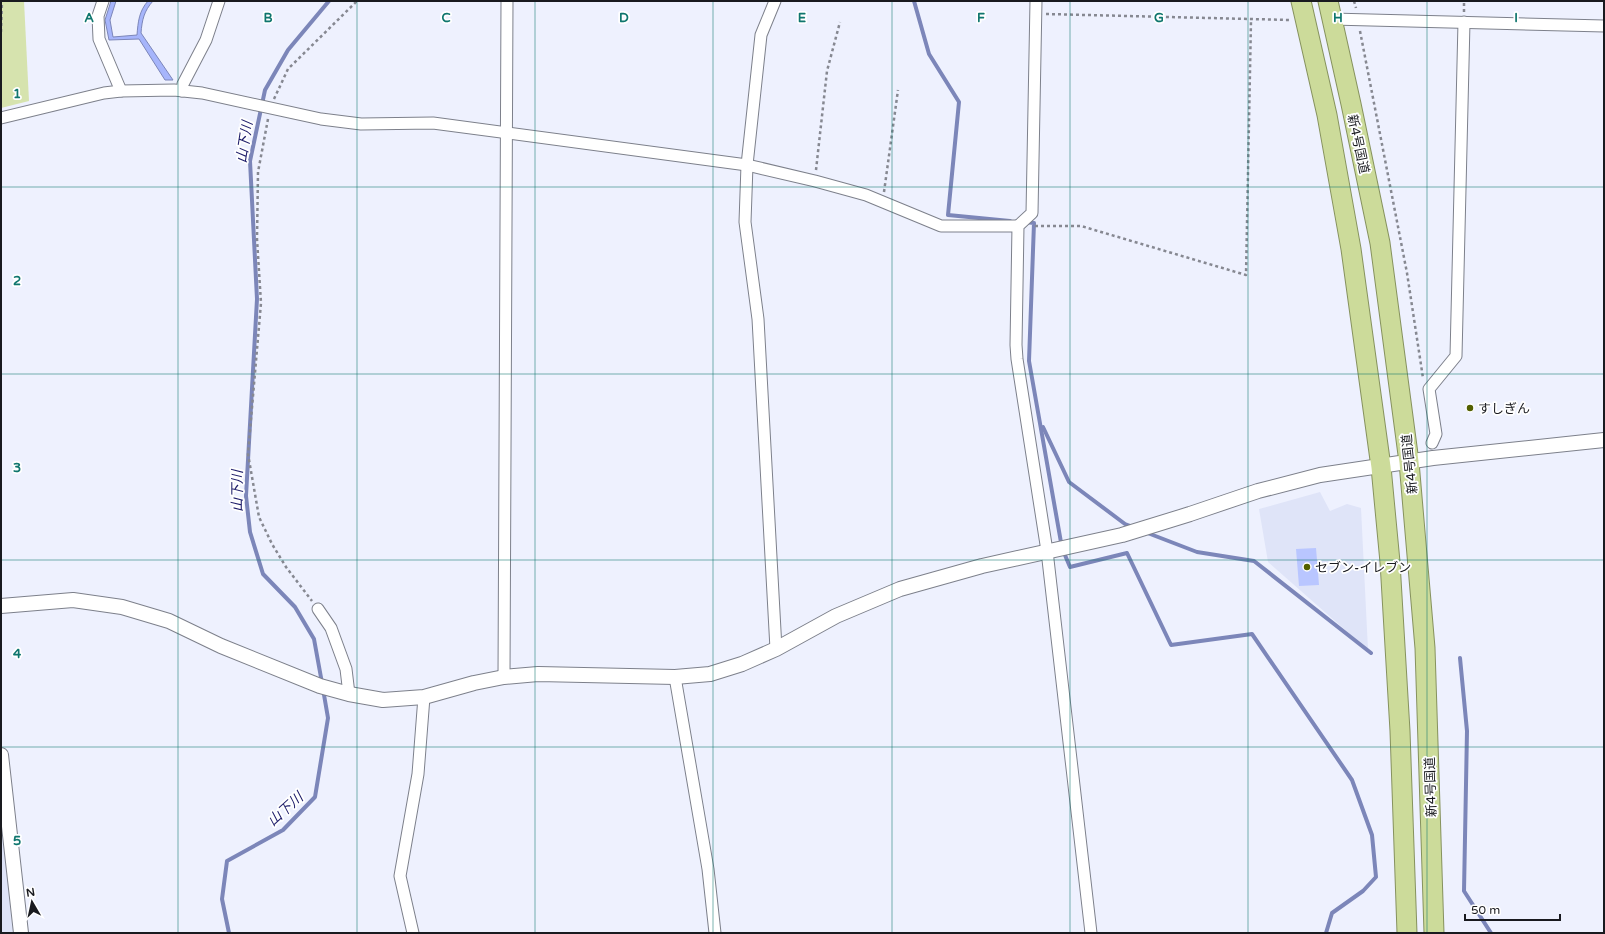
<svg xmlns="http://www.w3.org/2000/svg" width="1605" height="934" viewBox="0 0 1605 934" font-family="'Varela Round','Noto Sans JP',sans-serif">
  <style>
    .built { fill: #dfe4f8 }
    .green { fill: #d6e3ae }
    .water { fill: #a6b5fb; stroke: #7c86b9 }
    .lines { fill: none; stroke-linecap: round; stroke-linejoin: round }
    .stream { stroke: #7c86b9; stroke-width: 4 }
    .building { fill: #b9c6ff }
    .minor-casing { stroke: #7d808b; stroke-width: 13 }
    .tertiary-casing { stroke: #7d808b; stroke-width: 16 }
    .trunk-casing { stroke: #86925e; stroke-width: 21 }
    .path { stroke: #868891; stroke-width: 2.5; stroke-dasharray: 3 3; stroke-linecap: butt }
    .minor { stroke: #fff; stroke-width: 11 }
    .tertiary { stroke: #fff; stroke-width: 14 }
    .trunk { stroke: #ccdb9a; stroke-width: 19 }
    .grid { fill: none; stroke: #0f766e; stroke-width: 1; stroke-opacity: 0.55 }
    .poi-dot { fill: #525f00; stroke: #fff; stroke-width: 1.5 }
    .labels { text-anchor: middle; stroke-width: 3.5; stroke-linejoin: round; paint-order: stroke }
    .street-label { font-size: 13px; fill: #191a1f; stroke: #fff }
    .poi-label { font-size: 13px; fill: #191a1f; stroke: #fff; text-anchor: start }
    .water-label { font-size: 14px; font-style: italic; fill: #1b1a68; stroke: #fff }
    .grid-label { font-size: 13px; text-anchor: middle; font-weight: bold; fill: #0f766e; stroke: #fff; stroke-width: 3.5; stroke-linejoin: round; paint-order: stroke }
  </style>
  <rect width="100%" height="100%" fill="#eef1fe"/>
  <g class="built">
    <path d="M1320 492 1330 511 1347 504 1361 508 1368 650 1268 562 1259 509Z"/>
    <path d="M1 819 13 933H1Z"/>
  </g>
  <path class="green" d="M1 1H24L29 101 1 108Z"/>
  <path class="water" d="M111 1H116L110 20 113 37 137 35C138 22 139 11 148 1H153C144 11 142 20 141 33L173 80H165L139 39 109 40 105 20Z"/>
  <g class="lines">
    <g class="stream">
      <path d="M914 1 929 54 959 102 948 215 1010 221"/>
      <path d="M1025 222 1034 223 1029 361 1062 548 1070 567 1127 553 1171 645 1252 634 1352 780 1372 835 1376 877 1363 891 1332 913 1326 933"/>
      <path d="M1043 427 1069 482 1125 524 1133 527"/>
      <path d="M1145 532 1197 552 1254 561 1371 653"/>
      <path d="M1460 658 1467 731 1464 891 1491 933"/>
      <path d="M322 683 314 639 295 607 263 574 250 532 246 496 257 299 250 161 265 90 288 50 329 1"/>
      <path d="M229 933 222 899 227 861 283 830 315 797 328 718 323 689"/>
    </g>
  </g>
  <path class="building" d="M1316 548 1319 585 1299 586 1296 549Z"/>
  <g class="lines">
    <defs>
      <g id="minor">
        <path d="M103 1 98 16 99 39 121 91"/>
        <path d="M775 1 761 35 747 165 745 222 758 319 776 649"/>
        <path d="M1036 1 1032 213 1018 226 1016 345 1017 359 1047 551 1091 933"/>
        <path d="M1332 19 1604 26"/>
        <path d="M182 91 183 84 206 40 219 1"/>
        <path d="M1 118 104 93 121 91 174 90 202 93 321 119 361 124 433 123 747 165 815 181 866 195 941 226H1018"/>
        <path d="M1432 443 1436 434 1429 389 1456 356 1464 22"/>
        <path d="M318 609 331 628 346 669 349 694"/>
        <path d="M504 677 507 1"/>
        <path d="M675 677 708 869 715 933"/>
        <path d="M413 933 400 876 418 774 424 697"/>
      </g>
      <g id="tertiary">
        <path d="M1 606 73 600 122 607 169 621 221 646 320 686 349 694 383 700 424 697 474 683 504 677 538 674 675 677 710 674 742 664 776 649 836 616 900 589 982 566 1122 535 1190 514 1258 491 1320 475 1433 458 1604 440"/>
        <path d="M1 755 21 933"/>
      </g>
      <g id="trunk">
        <path d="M1301 1 1327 115 1351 249 1381 467 1390 562 1400 731 1407 933"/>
        <path d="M1328 1 1351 104 1380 243 1409 462 1425 648 1434 933"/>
      </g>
    </defs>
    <use href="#minor" class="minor-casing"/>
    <use href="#tertiary" class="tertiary-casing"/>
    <use href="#trunk" class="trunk-casing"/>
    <g class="path">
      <path d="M1354 1 1356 8"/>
      <path d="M1464 12V1"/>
      <path d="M1046 14 1291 20"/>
      <path d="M1360 31 1407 273 1423 378"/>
      <path d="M1 32 2 1"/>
      <path d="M274 99 288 69 357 1"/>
      <path d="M268 119 258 172 257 239 261 303 248 454 259 517 272 544 286 567 312 601"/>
      <path d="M816 170 827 71 840 22"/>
      <path d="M884 192 898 90"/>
      <path d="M1035 226H1081L1246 275 1251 20"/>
    </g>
    <use href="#minor" class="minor"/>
    <use href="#tertiary" class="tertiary"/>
    <use href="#trunk" class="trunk"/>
  </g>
  <path class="grid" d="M178 1V933M357 1V933M535 1V933M713 1V933M892 1V933M1070 1V933M1248 1V933M1427 1V933M1 187H1604M1 374H1604M1 560H1604M1 747H1604"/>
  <g class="poi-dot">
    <circle cx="1470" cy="408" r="4"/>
    <circle cx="1307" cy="567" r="4"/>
  </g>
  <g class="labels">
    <g class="street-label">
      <text transform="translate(1359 144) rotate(78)" y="5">新4号国道</text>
      <text transform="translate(1409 464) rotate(-96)" y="5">新4号国道</text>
      <text transform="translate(1430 787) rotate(-92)" y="5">新4号国道</text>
    </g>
    <g class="poi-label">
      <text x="1478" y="413">すしぎん</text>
      <text x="1315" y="572">セブン-イレブン</text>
    </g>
    <g class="water-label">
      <text transform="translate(244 142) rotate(-81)" y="5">山下川</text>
      <text transform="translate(237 491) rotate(-90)" y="5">山下川</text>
      <text transform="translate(285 809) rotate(-42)" y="5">山下川</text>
    </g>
  </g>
  <g class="grid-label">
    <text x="89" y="22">A</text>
    <text x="268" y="22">B</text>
    <text x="446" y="22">C</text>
    <text x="624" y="22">D</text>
    <text x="802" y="22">E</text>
    <text x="981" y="22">F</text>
    <text x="1159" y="22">G</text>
    <text x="1338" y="22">H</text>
    <text x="1516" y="22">I</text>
    <text x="17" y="98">1</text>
    <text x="17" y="285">2</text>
    <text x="17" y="472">3</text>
    <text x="17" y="658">4</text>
    <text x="17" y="845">5</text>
  </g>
  <rect width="1605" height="934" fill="none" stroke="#191a1f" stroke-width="4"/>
  <g transform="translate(32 902) rotate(351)" stroke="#ffffff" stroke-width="3" paint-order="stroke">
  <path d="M0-3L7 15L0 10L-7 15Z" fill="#191a1f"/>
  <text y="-6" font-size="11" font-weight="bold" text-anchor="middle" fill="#191a1f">N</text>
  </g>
  <path d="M1465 914v6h95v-6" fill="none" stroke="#191a1f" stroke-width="2"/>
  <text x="1471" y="914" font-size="12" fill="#191a1f" stroke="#ffffff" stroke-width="3" paint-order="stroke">50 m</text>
</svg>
